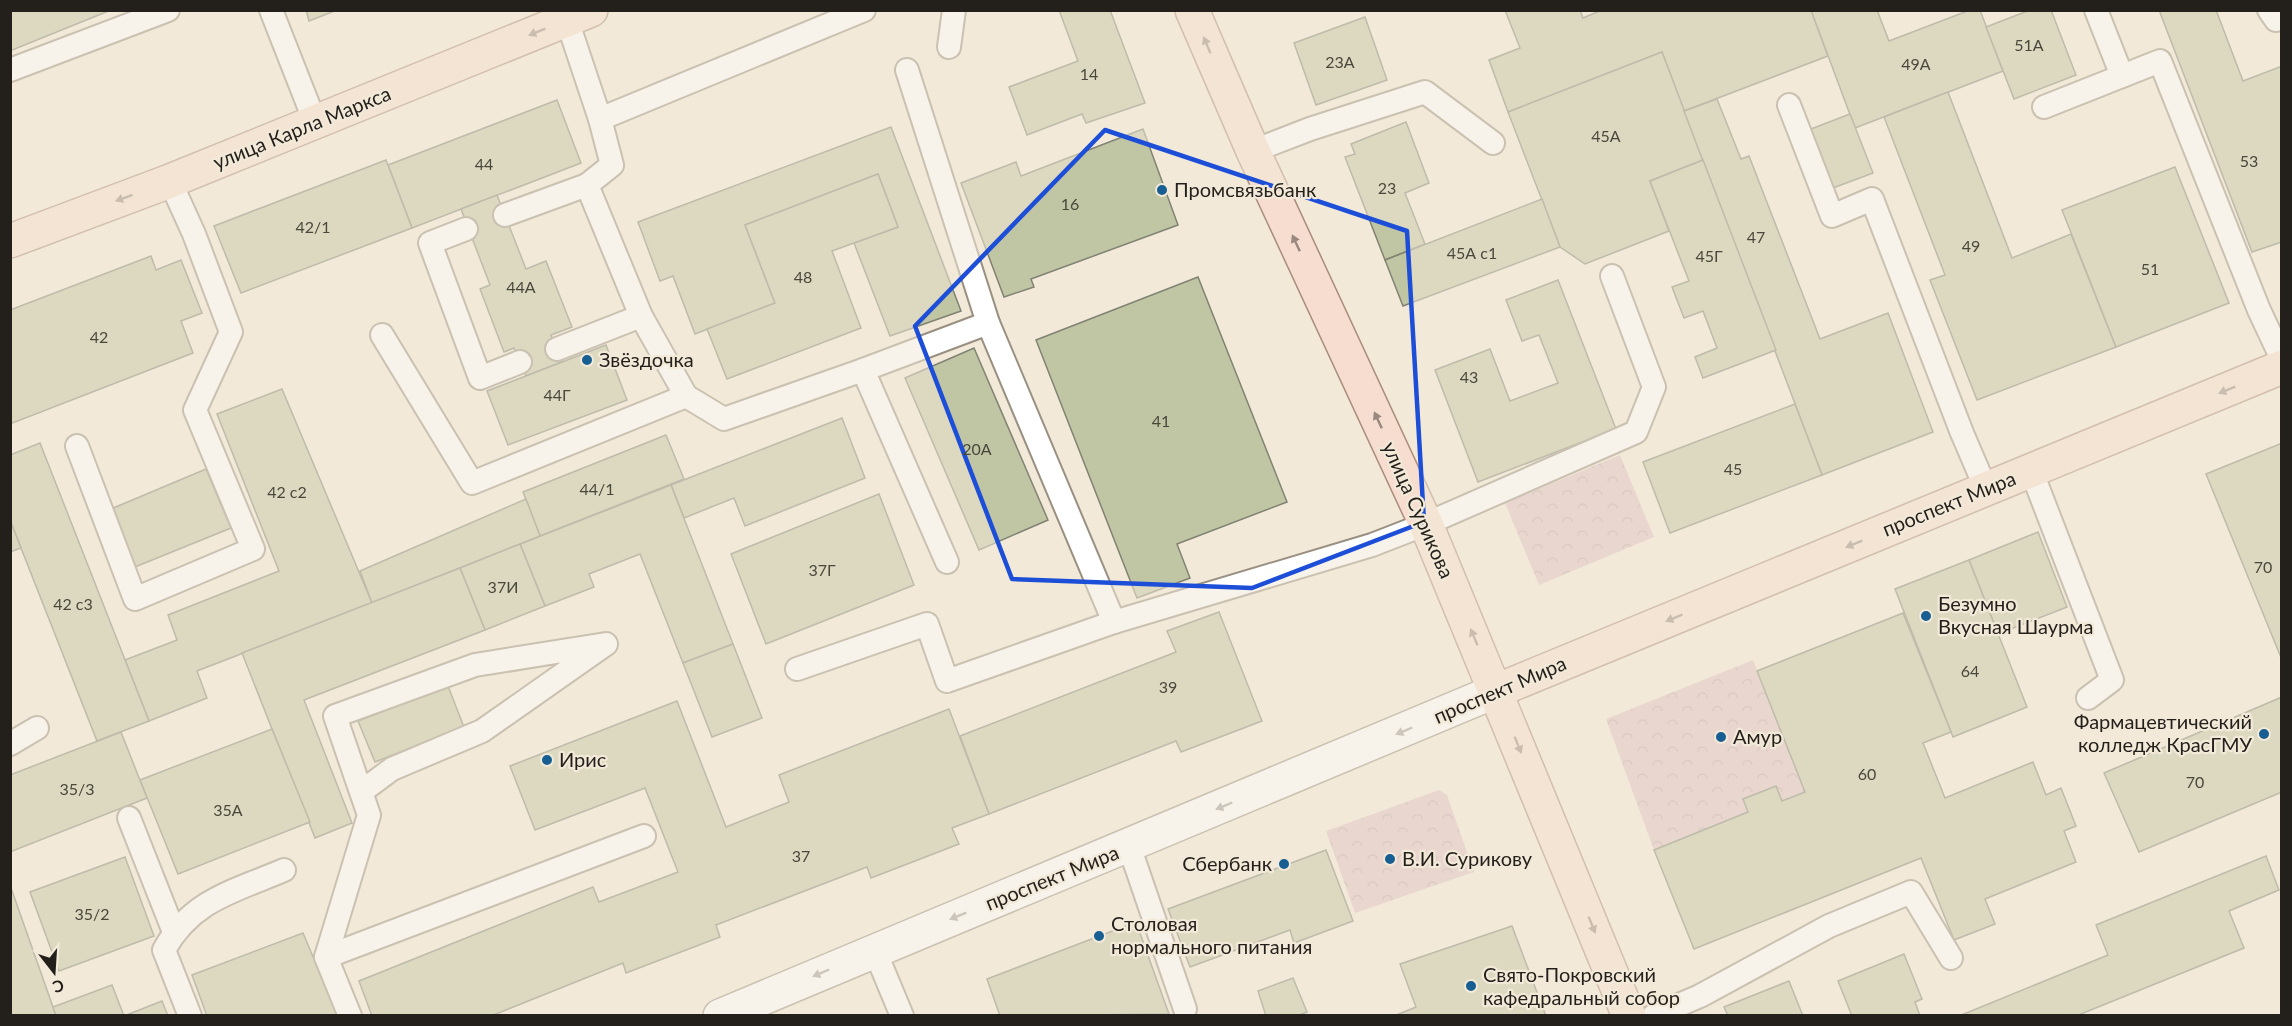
<svg xmlns="http://www.w3.org/2000/svg" width="2292" height="1026" viewBox="0 0 2292 1026" font-family="Lato,sans-serif">
  <style>
    .forest { fill: url(#forest-crowns) }
    .building { fill: #c0c5a3; stroke: #808373; stroke-width: 1.5 }
    .lines { fill: none; stroke-linecap: round; stroke-linejoin: round }
    .lane-casing { stroke: #999082; stroke-width: 26 }
    .secondary-casing { stroke: #999082; stroke-width: 36 }
    .primary-casing { stroke: #aa8c7b; stroke-width: 36 }
    .lane { stroke: #fff; stroke-width: 22 }
    .secondary { stroke: #fff; stroke-width: 33 }
    .primary { stroke: #f7ddcf; stroke-width: 33 }
    .oneway { fill: #98887e }
    .oneway2 { fill: #9c9a98 }
    .marked { fill: none; stroke: #1d4ed8; stroke-width: 4.5; stroke-linejoin: round }
    .poi-dot { fill: #175e92; stroke: #f2e9d9; stroke-width: 2 }
    .labels { text-anchor: middle; stroke-width: 4.5; stroke-linejoin: round; paint-order: stroke }
    .number-label { font-size: 16px; fill: #4a483c }
    .street-label { font-size: 20px; fill: #231f1a; stroke: #f2e9d9 }
    .poi-label { font-size: 20px; fill: #231f1a; stroke: #f2e9d9; text-anchor: start }
  </style>
  <defs>
    <pattern id="forest-crowns" width="20" height="18" patternUnits="userSpaceOnUse" patternTransform="scale(1.5)"><rect width="20" height="18" fill="#dec2c3"/><path d="M2 6a3 3 0 1 1 6 0M12 15a3 3 0 1 1 6 0" fill="none" stroke="#bea6a7"/></pattern>
  </defs>
  <rect width="100%" height="100%" fill="#f2e9d9"/>
  <g class="forest">
    <path d="M1620 455 1654 537 1539 585 1505 503Z"/>
    <path d="M1753 660 1805 792 1782 801 1775 786 1744 799 1748 812 1654 850 1606 719Z"/>
    <path d="M1439 790 1447 795 1474 872 1355 913 1326 831Z"/>
  </g>
  <g class="building">
    <path d="M10 10H111L10 51Z"/>
    <path d="M306 10H337L309 21Z"/>
    <path d="M1059 10H1110L1145 103 1086 123 1082 114 1027 135 1009 87 1078 61Z"/>
    <path d="M1505 10H1580L1583 18 1602 10H1811L1828 56 1684 111 1662 52 1508 112 1489 60 1520 48Z"/>
    <path d="M1811 10H1877L1889 41 1970 10H1980L2003 71 1855 128Z"/>
    <path d="M2030 10H2051L2076 75 2014 99 1986 27Z"/>
    <path d="M2159 10H2216L2243 81 2282 66V242L2252 252Z"/>
    <path d="M1365 17 1387 80 1316 105 1294 43Z"/>
    <path d="M1662 52 1703 160 1650 181 1669 231 1585 264 1560 247 1508 112Z"/>
    <path d="M1948 92 2012 258 2071 234 2116 347 1977 400 1930 280 1945 275 1884 117Z"/>
    <path d="M1717 99 1741 159 1749 156 1820 339 1888 313 1933 432 1822 475 1684 111Z"/>
    <path d="M557 100 581 163 412 228 388 165Z"/>
    <path d="M1850 114 1873 173 1833 188 1811 129Z"/>
    <path d="M1406 122 1429 183 1405 193 1425 244 1385 260 1345 157 1355 154 1351 144Z"/>
    <path d="M891 127 961 311 890 336 854 243 898 227 878 174 745 225 775 303 695 334 673 276 660 281 638 222Z"/>
    <path d="M1143 129 1178 225 1031 279 1034 287 1004 297 961 183 1016 162 1021 176Z"/>
    <path d="M386 160 412 228 241 293 214 226Z"/>
    <path d="M1703 160 1776 350 1703 378 1695 357 1717 348 1703 311 1684 318 1672 287 1689 281 1650 181Z"/>
    <path d="M2175 167 2229 303 2116 347 2062 210Z"/>
    <path d="M878 174 898 227 832 251 861 328 727 379 707 329 775 303 745 225Z"/>
    <path d="M497 195 526 269 546 261 572 327 551 335 562 362 526 376 514 348 504 352 480 289 490 285 461 209Z"/>
    <path d="M1542 199 1560 247 1403 306 1385 260Z"/>
    <path d="M151 256 156 270 181 260 202 313 181 321 193 353 10 424V310Z"/>
    <path d="M1198 277 1287 502 1177 544 1190 578 1137 598 1036 340Z"/>
    <path d="M1558 280 1616 429 1478 482 1435 370 1490 349 1510 401 1558 383 1539 335 1522 341 1506 300Z"/>
    <path d="M606 345 627 400 508 445 487 391Z"/>
    <path d="M974 348 1048 520 979 550 905 378Z"/>
    <path d="M282 389 372 603 197 671 207 698 149 721 125 660 177 640 168 615 279 571 217 414Z"/>
    <path d="M1795 404 1822 475 1670 533 1643 462Z"/>
    <path d="M842 418 865 478 745 526 734 498 684 518 671 485Z"/>
    <path d="M666 435 684 479 540 536 523 492Z"/>
    <path d="M40 443 149 721 97 741 10 520V455Z"/>
    <path d="M2282 443V660L2206 474Z"/>
    <path d="M206 469 231 528 135 567 111 509Z"/>
    <path d="M671 485 733 644 683 663 640 554 589 574 594 587 545 606 520 544Z"/>
    <path d="M879 494 914 585 766 644 731 554Z"/>
    <path d="M526 499 540 536 372 603 360 571Z"/>
    <path d="M10 520 21 548 10 552Z"/>
    <path d="M2038 532 2067 607 1998 634 1969 560Z"/>
    <path d="M520 544 545 606 485 630 460 568Z"/>
    <path d="M1969 560 2027 707 1953 737 1895 589Z"/>
    <path d="M460 568 485 630 304 700 352 823 315 838 242 653Z"/>
    <path d="M1219 612 1262 721 1181 752 1176 741 989 814 960 736 1176 652 1167 631Z"/>
    <path d="M1903 613 1951 732 1923 743 1945 798 2033 762 2046 795 2061 788 2076 826 2064 831 2076 862 1985 899 1995 924 1954 940 1921 858 1694 949 1654 850 1748 812 1743 799 1776 786 1782 801 1805 792 1757 671Z"/>
    <path d="M733 644 762 718 712 737 683 663Z"/>
    <path d="M448 686 464 727 375 762 358 721Z"/>
    <path d="M2282 697V792L2139 852 2104 773Z"/>
    <path d="M677 701 726 827 789 802 779 775 949 709 989 814 952 828 959 844 871 878 867 867 716 925 720 937 626 973 623 963 491 1016H372L359 981 593 887 599 902 678 872 645 788 535 830 510 766Z"/>
    <path d="M272 729 310 822 178 874 140 780Z"/>
    <path d="M121 732 147 798 10 852V775Z"/>
    <path d="M1326 850 1353 921 1294 943 1290 930 1190 967 1168 909Z"/>
    <path d="M2266 856 2279 890 2229 911 2244 948 2076 1016H1959L2108 955 2096 925Z"/>
    <path d="M125 857 154 936 59 971 30 892Z"/>
    <path d="M10 885 53 1007 56 1016H10Z"/>
    <path d="M1136 922 1169 1014 1000 1016 987 979Z"/>
    <path d="M1512 926 1546 1016H1394L1416 1007 1400 964Z"/>
    <path d="M303 933 338 1016H207L192 975Z"/>
    <path d="M1904 954 1922 999 1915 1002 1920 1016H1852L1838 981Z"/>
    <path d="M1293 978 1307 1012 1297 1016H1266L1258 991Z"/>
    <path d="M1789 981 1803 1016H1728L1724 1007Z"/>
    <path d="M112 985 124 1016H56L53 1007Z"/>
    <path d="M162 1001 168 1016H124Z"/>
  </g>
  <g class="lines">
    <defs>
      <g id="lane">
        <path d="M271 10 315 122"/>
        <path d="M2096 10 2122 76"/>
        <path d="M2269 10 2276 20"/>
        <path d="M567 20 600 119 612 165 587 185 641 316 686 396 724 419 863 370"/>
        <path d="M949 47 954 10"/>
        <path d="M10 70 168 10"/>
        <path d="M907 70 988 323 1114 622"/>
        <path d="M1789 105 1832 216 1872 199 1962 433 1986 489"/>
        <path d="M2044 107 2160 61 2259 310 2282 359"/>
        <path d="M600 119 864 10"/>
        <path d="M1253 151 1310 129 1425 92 1493 143"/>
        <path d="M505 215 587 185"/>
        <path d="M466 229 430 243 480 378 520 362"/>
        <path d="M382 335 472 483 686 396"/>
        <path d="M557 349 641 316"/>
        <path d="M77 446 135 599 253 549 195 410 231 332 194 234 170 181"/>
        <path d="M2031 470 2112 680 2088 698"/>
        <path d="M947 562 863 370 988 323"/>
        <path d="M797 669 927 624 947 681 1114 622 1372 545 1426 524 1636 432 1654 387 1612 276"/>
        <path d="M10 744 37 728"/>
        <path d="M129 818 174 932"/>
        <path d="M1129 846 1185 1009"/>
        <path d="M875 951 902 1016"/>
        <path d="M326 957 644 836"/>
        <path d="M190 1016 164 950C191 900 235 891 284 870"/>
        <path d="M350 1016 326 957 369 815 361 792 392 769 482 731 606 644 475 665 335 716 361 792"/>
        <path d="M1653 1016 1700 996 1829 926 1911 892 1951 958"/>
      </g>
      <path id="secondary" d="M720 1016 1496 691"/>
      <g id="primary">
        <path d="M1192 10 1253 151 1426 524 1629 1016"/>
        <path d="M10 241 170 181 591 10"/>
        <path d="M1496 691 2282 367"/>
      </g>
    </defs>
    <use href="#lane" class="lane-casing"/>
    <use href="#secondary" class="secondary-casing"/>
    <use href="#primary" class="primary-casing"/>
    <use href="#lane" class="lane"/>
    <use href="#secondary" class="secondary"/>
    <use href="#primary" class="primary"/>
  </g>
  <defs><path id="oneway-solid" d="M-6-.8H1V-3.2L6.5 0L1 3.2V.8H-6Z" transform="scale(1.5)"/></defs>
  <g class="oneway">
    <use href="#oneway-solid" transform="translate(537 32) rotate(158)"/>
    <use href="#oneway-solid" transform="translate(1207 45) rotate(-113)"/>
    <use href="#oneway-solid" transform="translate(124 198) rotate(160)"/>
    <use href="#oneway-solid" transform="translate(1296 243) rotate(-115)"/>
    <use href="#oneway-solid" transform="translate(2227 390) rotate(158)"/>
    <use href="#oneway-solid" transform="translate(1378 420) rotate(-115)"/>
    <use href="#oneway-solid" transform="translate(1854 544) rotate(158)"/>
    <use href="#oneway-solid" transform="translate(1674 618) rotate(158)"/>
    <use href="#oneway-solid" transform="translate(1474 637) rotate(-113)"/>
    <use href="#oneway-solid" transform="translate(1518 745) rotate(68)"/>
    <use href="#oneway-solid" transform="translate(1592 925) rotate(68)"/>
  </g>
  <g class="oneway2">
    <use href="#oneway-solid" transform="translate(1404 731) rotate(157)"/>
    <use href="#oneway-solid" transform="translate(1224 806) rotate(157)"/>
    <use href="#oneway-solid" transform="translate(958 916) rotate(158)"/>
    <use href="#oneway-solid" transform="translate(821 973) rotate(157)"/>
  </g>
  <path d="M0 0H2292V1026H0ZM1105 130 1407 231 1424 522 1252 588 1012 579 915 326Z" fill="#f2e9d9" fill-opacity=".55" fill-rule="evenodd"/>
  <path class="marked" d="M1105 130 1407 231 1424 522 1252 588 1012 579 915 326Z"/>
  <g class="poi-dot">
    <circle cx="1162" cy="190" r="6"/>
    <circle cx="587" cy="360" r="6"/>
    <circle cx="1926" cy="616" r="6"/>
    <circle cx="2264" cy="734" r="6"/>
    <circle cx="1721" cy="737" r="6"/>
    <circle cx="547" cy="760" r="6"/>
    <circle cx="1390" cy="859" r="6"/>
    <circle cx="1284" cy="864" r="6"/>
    <circle cx="1099" cy="936" r="6"/>
    <circle cx="1471" cy="986" r="6"/>
  </g>
  <g class="labels">
    <g class="number-label">
      <text x="2029" y="51">51А</text>
      <text x="1340" y="68">23А</text>
      <text x="1916" y="70">49А</text>
      <text x="1089" y="80">14</text>
      <text x="1606" y="142">45А</text>
      <text x="2249" y="167">53</text>
      <text x="484" y="170">44</text>
      <text x="1387" y="194">23</text>
      <text x="1070" y="210">16</text>
      <text x="313" y="233">42/1</text>
      <text x="1756" y="243">47</text>
      <text x="1971" y="252">49</text>
      <text x="1472" y="259">45А с1</text>
      <text x="1709" y="262">45Г</text>
      <text x="2150" y="275">51</text>
      <text x="803" y="283">48</text>
      <text x="521" y="293">44А</text>
      <text x="99" y="343">42</text>
      <text x="1469" y="383">43</text>
      <text x="557" y="401">44Г</text>
      <text x="1161" y="427">41</text>
      <text x="977" y="455">20А</text>
      <text x="1733" y="475">45</text>
      <text x="597" y="495">44/1</text>
      <text x="287" y="498">42 с2</text>
      <text x="2263" y="573">70</text>
      <text x="822" y="576">37Г</text>
      <text x="503" y="593">37И</text>
      <text x="73" y="610">42 с3</text>
      <text x="1970" y="677">64</text>
      <text x="1168" y="693">39</text>
      <text x="1867" y="780">60</text>
      <text x="2195" y="788">70</text>
      <text x="77" y="795">35/3</text>
      <text x="228" y="816">35А</text>
      <text x="801" y="862">37</text>
      <text x="92" y="920">35/2</text>
    </g>
    <g class="street-label">
      <text transform="translate(302 128) rotate(-22)" y="7">улица Карла Маркса</text>
      <text transform="translate(1949 504) rotate(-22)" y="7">проспект Мира</text>
      <text transform="translate(1418 510) rotate(66)" y="7">улица Сурикова</text>
      <text transform="translate(1500 690) rotate(-23)" y="7">проспект Мира</text>
      <text transform="translate(1052 878) rotate(-22)" y="7">проспект Мира</text>
    </g>
    <g class="poi-label">
      <text x="1174" y="197">Промсвязьбанк</text>
      <text x="599" y="367">Звёздочка</text>
      <text x="1938" y="611">Безумно<tspan x="1938" dy="23">Вкусная Шаурма</tspan></text>
      <text x="2252" y="729" text-anchor="end">Фармацевтический<tspan x="2252" dy="23">колледж КрасГМУ</tspan></text>
      <text x="1733" y="744">Амур</text>
      <text x="559" y="767">Ирис</text>
      <text x="1402" y="866">В.И. Сурикову</text>
      <text x="1272" y="871" text-anchor="end">Сбербанк</text>
      <text x="1111" y="931">Столовая<tspan x="1111" dy="23">нормального питания</tspan></text>
      <text x="1483" y="982">Свято-Покровский<tspan x="1483" dy="23">кафедральный собор</tspan></text>
    </g>
  </g>
  <rect width="2292" height="1026" fill="none" stroke="#231f1a" stroke-width="24"/>
  <g transform="translate(54 972) rotate(163)" stroke="#f2e9d9" stroke-width="4.5" paint-order="stroke">
  <path d="M0-4.5L10 22L0 15L-10 22Z" fill="#231f1a"/>
  <text y="-9" font-size="16" font-weight="bold" text-anchor="middle" fill="#231f1a">С</text>
  </g>
</svg>
